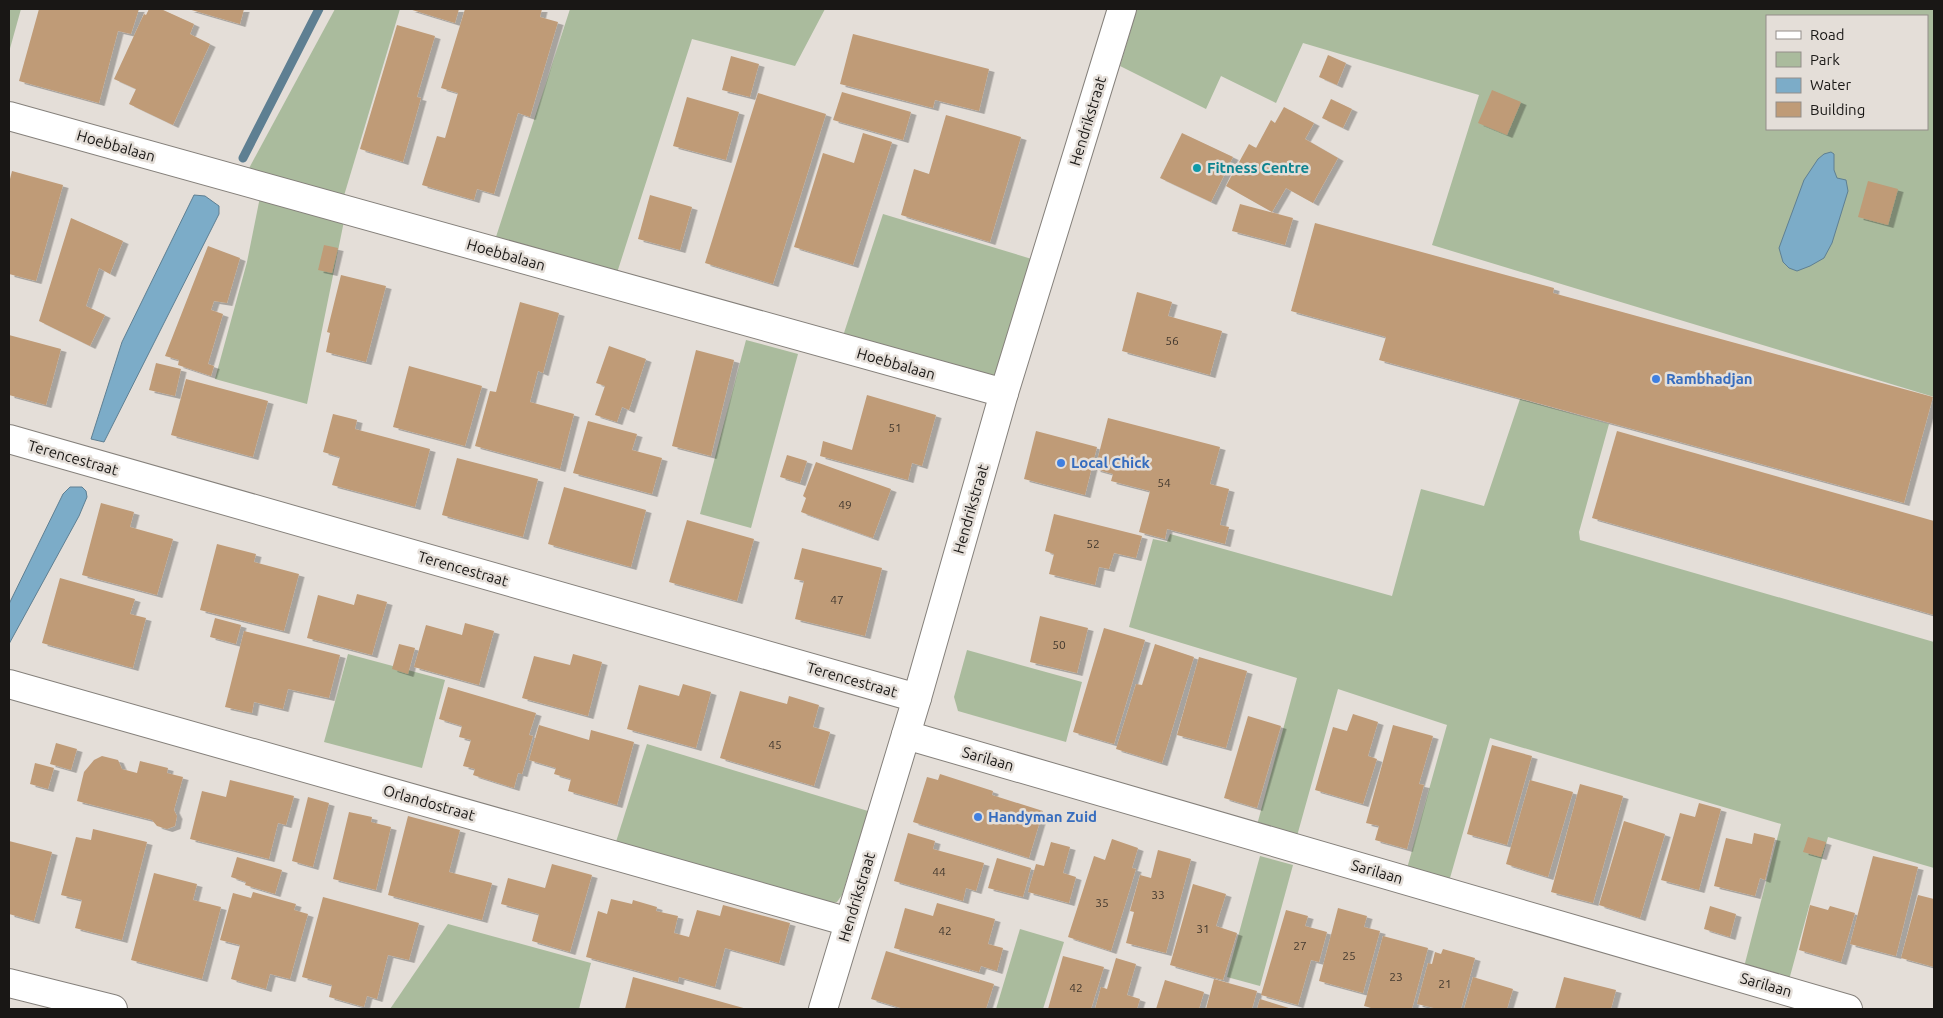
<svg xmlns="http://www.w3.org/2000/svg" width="1943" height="1018" viewBox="0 0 1943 1018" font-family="Ubuntu,sans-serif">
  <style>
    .green { fill: #aabb9d; fill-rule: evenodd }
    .water { fill: #7cacc8; stroke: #5e7f92 }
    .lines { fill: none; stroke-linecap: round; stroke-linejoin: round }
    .stream { stroke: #5e7f92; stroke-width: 9 }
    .building { fill: #bf9b77; filter: url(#shadow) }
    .minor-casing { stroke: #85807b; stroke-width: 30 }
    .minor { stroke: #fff; stroke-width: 28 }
    .culture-dot { fill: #0f9aa8; stroke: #e4ded8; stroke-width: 2 }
    .shop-dot { fill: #3f7fe0; stroke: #e4ded8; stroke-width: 2 }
    .labels { text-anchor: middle; stroke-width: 5; stroke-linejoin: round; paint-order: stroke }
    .number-label { font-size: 12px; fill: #42382e }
    .street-label { font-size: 15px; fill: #191715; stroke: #e4ded8 }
    .culture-label { font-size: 15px; font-weight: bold; fill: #0d838f; stroke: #e4ded8; text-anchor: start }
    .shop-label { font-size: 15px; font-weight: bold; fill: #366cbe; stroke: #e4ded8; text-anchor: start }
  </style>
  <defs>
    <filter id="shadow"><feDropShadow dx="5.5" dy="3" stdDeviation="0" flood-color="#0004"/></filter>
  </defs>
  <rect width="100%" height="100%" fill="#e4ded8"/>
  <g class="green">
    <path d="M9 9H21L9 52Z"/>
    <path d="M335 9H400L343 199 247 172Z"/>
    <path d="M570 9H825L795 66 692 39 616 276 494 243Z"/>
    <path d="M1137 9H1934V397L1432 245 1479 95 1303 43 1276 103 1221 76 1206 109 1120 66ZM1767 16H1927V129H1767Z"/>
    <path d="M260 197 344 221 307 404 215 379 247 262Z"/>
    <path d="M883 214 1035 260 1002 372 993 379 842 339Z"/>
    <path d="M746 340 798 354 751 528 700 514Z"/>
    <path d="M1520 399 1609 424 1579 532 1580 540 1934 642V868L1828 837 1789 980 1744 967 1781 824 1490 738 1448 885 1406 872 1447 725 1338 689 1297 836 1257 825 1297 678 1129 627 1153 539 1167 542 1170 534 1392 596 1421 489 1484 506Z"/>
    <path d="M967 650 1082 682 1066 742 958 711 954 697Z"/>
    <path d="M348 654 445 680 422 768 324 742Z"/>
    <path d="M647 744 868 811 842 895 837 902 830 904 615 845Z"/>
    <path d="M1260 856 1293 865 1260 986 1227 977Z"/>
    <path d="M448 924 591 963 579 1009H390Z"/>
    <path d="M1020 929 1064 942 1043 1009H996Z"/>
  </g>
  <g class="water">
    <path d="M1831 152 1834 154V170L1837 178 1846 180 1848 191 1832 243 1824 258 1810 266 1797 271 1789 268 1783 262 1779 248 1804 180 1818 159 1824 154Z"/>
    <path d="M194 195 205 196 219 206V214L104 442 91 439 122 342Z"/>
    <path d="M70 487H82L86 491 87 497 79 516 9 644V604L63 494Z"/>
  </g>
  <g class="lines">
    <path class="stream" d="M243 158 319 9"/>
  </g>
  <g class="building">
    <path d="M39 9H139L131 34 118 31 99 103 19 81Z"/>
    <path d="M149 9H161L194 24 190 34 210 44 173 125 129 104 136 89 114 79 144 14 146 15Z"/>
    <path d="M188 9H244L240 24Z"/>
    <path d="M409 9H459L455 23Z"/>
    <path d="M465 9H542L540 17 558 22 530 117 518 113 494 194 477 189 474 200 422 185 437 136 445 138 458 93 441 88Z"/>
    <path d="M397 25 435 36 417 97 421 98 403 162 360 149Z"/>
    <path d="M853 34 989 69 979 111 935 100 933 108 840 84Z"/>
    <path d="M1328 55 1346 63 1337 85 1319 77Z"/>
    <path d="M731 56 759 64 750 97 722 90Z"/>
    <path d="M1492 90 1521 102 1507 135 1478 123Z"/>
    <path d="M842 92 911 112 903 140 833 120Z"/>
    <path d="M758 93 826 114 773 284 705 263Z"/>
    <path d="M687 97 739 112 726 160 673 146Z"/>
    <path d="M1331 99 1352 109 1343 128 1322 118Z"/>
    <path d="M1284 107 1314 123 1305 139 1338 158 1313 203 1286 188 1272 212 1226 186 1249 144 1256 148 1271 120 1275 123Z"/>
    <path d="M946 115 1021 137 990 242 901 215 914 169 929 174Z"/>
    <path d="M863 133 892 142 853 265 794 247 823 153 854 163Z"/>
    <path d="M1182 133 1233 157 1211 202 1160 178Z"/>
    <path d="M12 171 63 185 36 281 9 274V183Z"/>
    <path d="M1868 181 1898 189 1888 225 1858 217Z"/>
    <path d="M650 195 692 207 680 250 638 239Z"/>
    <path d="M1240 204 1293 218 1285 245 1232 231Z"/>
    <path d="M71 218 123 241 110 274 99 268 86 306 105 315 90 346 39 321Z"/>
    <path d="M1315 223 1554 288 1553 293 1933 397 1904 503 1379 360 1386 337 1291 311Z"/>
    <path d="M324 245 338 248 332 273 318 270Z"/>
    <path d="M208 246 240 258 227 303 214 301 211 310 223 314 208 364 214 366 211 376 178 365 179 360 165 356Z"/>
    <path d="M341 275 386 286 366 362 326 352 330 333 327 332Z"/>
    <path d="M1137 292 1172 302 1168 316 1222 331 1210 375 1122 351Z"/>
    <path d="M520 302 559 313 543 373 538 371 530 402 574 414 560 469 475 446 490 391 496 392Z"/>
    <path d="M9 335 61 349 46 405 9 395Z"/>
    <path d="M609 346 646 359 629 410 622 407 617 422 595 415 605 386 596 383Z"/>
    <path d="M696 350 734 360 711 456 672 446Z"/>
    <path d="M156 363 181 369 175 396 149 390Z"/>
    <path d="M409 366 482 386 465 446 393 427Z"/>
    <path d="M186 379 268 401 253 457 171 435Z"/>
    <path d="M867 395 936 415 922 466 912 463 908 480 820 456 823 441 852 450Z"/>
    <path d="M333 414 357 420 355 429 430 449 415 507 332 485 340 457 323 452Z"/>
    <path d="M1108 418 1220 447 1210 484 1229 489 1220 525 1229 527 1225 544 1167 529 1165 539 1139 532 1150 491 1111 481 1113 474 1095 469Z"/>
    <path d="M588 421 637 434 632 450 662 458 652 494 573 473Z"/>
    <path d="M1036 431 1097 447 1085 495 1024 479Z"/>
    <path d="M1617 431 1934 521V615L1592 518Z"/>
    <path d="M787 455 807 461 800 483 780 477Z"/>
    <path d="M457 458 538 479 523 537 442 515Z"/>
    <path d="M816 462 891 489 873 538 801 512 806 498 803 496Z"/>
    <path d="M564 487 646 510 631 567 548 544Z"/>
    <path d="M101 503 134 512 130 527 173 539 157 595 82 575Z"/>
    <path d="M1054 514 1142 536 1136 558 1114 553 1109 569 1099 567 1095 585 1049 574 1054 554 1045 551Z"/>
    <path d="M687 520 754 539 737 601 669 582Z"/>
    <path d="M217 544 256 554 254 562 299 574 284 631 200 610Z"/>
    <path d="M802 548 882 568 865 636 795 619 804 581 794 579Z"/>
    <path d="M60 578 135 599 130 614 146 618 133 668 42 643Z"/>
    <path d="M357 594 387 602 372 655 307 638 318 595 354 605Z"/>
    <path d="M1040 616 1088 628 1077 673 1030 662Z"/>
    <path d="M215 618 241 625 236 644 210 637Z"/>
    <path d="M465 623 494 631 479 685 414 667 426 625 462 635Z"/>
    <path d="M1104 628 1145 640 1114 744 1073 732Z"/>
    <path d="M244 631 340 655 329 698 288 689 283 709 254 702 252 713 225 707Z"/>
    <path d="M399 644 415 648 408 674 392 669Z"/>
    <path d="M1155 644 1194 657 1162 763 1116 749 1136 684 1142 685Z"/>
    <path d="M573 654 602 662 588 716 522 698 534 656 570 665Z"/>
    <path d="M1199 657 1247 671 1226 748 1177 735Z"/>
    <path d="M683 684 711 692 696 748 627 729 639 685 679 696Z"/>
    <path d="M448 687 536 713 529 735 533 736 522 774 518 773 514 788 473 775 475 769 463 766 471 740 459 737 462 726 439 719Z"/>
    <path d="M740 691 787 704 789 696 819 705 813 727 830 732 814 786 720 758Z"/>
    <path d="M1353 714 1378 722 1368 756 1377 759 1363 804 1315 790 1333 727 1347 731Z"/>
    <path d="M1248 716 1281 726 1257 808 1224 798Z"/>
    <path d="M539 725 589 740 591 730 634 742 617 805 568 791 571 779 554 774 556 768 529 760Z"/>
    <path d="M1393 725 1433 736 1419 784 1424 785 1407 849 1375 840 1379 826 1366 823Z"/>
    <path d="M56 743 77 749 71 770 50 764Z"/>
    <path d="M1492 745 1532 756 1507 845 1467 834Z"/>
    <path d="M102 756 118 760 122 769 137 773 140 761 168 768 167 773 183 777 174 810 177 816 175 826 167 829 157 826 152 820 77 801 84 772 94 760Z"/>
    <path d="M35 763 54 768 48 789 30 784Z"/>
    <path d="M940 774 993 791 992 795 1043 811 1029 858 913 822 927 777 938 780Z"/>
    <path d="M230 780 294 796 286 825 278 823 269 859 190 839 202 791 226 797Z"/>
    <path d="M1530 780 1573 792 1548 877 1506 864Z"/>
    <path d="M1580 784 1623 796 1593 903 1551 892Z"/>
    <path d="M308 797 329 803 313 867 292 861Z"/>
    <path d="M1699 803 1721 809 1699 890 1661 880 1680 813 1695 817Z"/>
    <path d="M349 812 372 817 371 822 391 827 376 890 333 879Z"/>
    <path d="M408 816 460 830 449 872 492 883 482 920 388 895Z"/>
    <path d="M1624 821 1665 834 1640 918 1599 905Z"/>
    <path d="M93 829 147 842 122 940 75 928 82 900 61 895 76 837 91 840Z"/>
    <path d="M908 833 935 841 933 849 984 863 976 891 966 888 963 901 894 881Z"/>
    <path d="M1754 833 1775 838 1765 880 1760 878 1755 896 1714 886 1726 838 1752 844Z"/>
    <path d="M1808 837 1826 842 1821 857 1803 852Z"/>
    <path d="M1112 839 1138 848 1132 868 1136 869 1111 951 1068 937 1094 856 1105 860Z"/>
    <path d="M9 841 52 852 34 921 9 914Z"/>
    <path d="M1051 842 1070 847 1063 873 1076 877 1069 903 1028 892 1036 864 1044 866Z"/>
    <path d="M1158 850 1191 859 1166 953 1126 943 1134 912 1130 911 1140 875 1151 878Z"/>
    <path d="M1873 856 1918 867 1896 956 1850 944Z"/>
    <path d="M237 857 282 870 275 894 245 885 246 882 231 877Z"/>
    <path d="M997 858 1031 868 1023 897 988 888Z"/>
    <path d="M552 864 592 875 570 952 532 941 539 914 501 904 508 878 545 888Z"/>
    <path d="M154 873 197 884 193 900 221 907 202 979 131 960Z"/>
    <path d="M1193 884 1226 894 1216 926 1237 933 1223 980 1170 965Z"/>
    <path d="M253 892 296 904 294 910 308 914 290 979 270 974 266 989 231 979 240 945 220 940 233 893 251 898Z"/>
    <path d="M1918 895 1934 899V967L1901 958Z"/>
    <path d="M323 897 419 923 409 960 388 955 377 999 367 996 364 1007 329 997 332 985 302 977Z"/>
    <path d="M611 899 632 904 633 900 657 907 656 911 678 916 674 933 689 937 697 910 720 916 723 905 790 923 779 963 725 948 715 987 679 977 678 982 586 957 598 911 607 914Z"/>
    <path d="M937 903 995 919 988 944 1003 948 997 971 981 966 979 972 894 948 905 908 933 916Z"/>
    <path d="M1810 905 1828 910 1830 906 1855 913 1841 962 1799 950Z"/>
    <path d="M1710 906 1736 914 1730 937 1704 929Z"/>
    <path d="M1338 908 1367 916 1364 927 1380 931 1363 993 1319 981Z"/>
    <path d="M1286 910 1308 916 1305 926 1327 932 1319 962 1311 960 1298 1005 1261 995Z"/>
    <path d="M1383 936 1428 948 1412 1009H1375L1364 1006Z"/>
    <path d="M1443 949 1475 958 1461 1009H1438L1417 1004 1428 963 1432 964 1435 952 1441 954Z"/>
    <path d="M886 951 994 984 986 1009H904L871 999Z"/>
    <path d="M1063 956 1104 967 1091 1009H1048Z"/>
    <path d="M1116 958 1136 964 1127 995 1140 999 1137 1009H1095L1101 987 1107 989Z"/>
    <path d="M633 977 747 1009H625Z"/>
    <path d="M1473 977 1513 989 1507 1009H1464Z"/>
    <path d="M1564 977 1616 990 1611 1009H1555Z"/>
    <path d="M1214 979 1257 991 1252 1009H1206Z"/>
    <path d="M1165 980 1204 992 1199 1009H1156Z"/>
    <path d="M1260 999 1292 1009H1257Z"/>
  </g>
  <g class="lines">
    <defs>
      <g id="minor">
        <path d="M9 116 1004 393"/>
        <path d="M9 439 917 698"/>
        <path d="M9 684 849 922"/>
        <path d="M906 735 1848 1009"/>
        <path d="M9 983 113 1009"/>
        <path d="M823 1009 917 698 1004 393 1122 9"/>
      </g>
    </defs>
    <use href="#minor" class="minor-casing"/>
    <use href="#minor" class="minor"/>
  </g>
  <circle class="culture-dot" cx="1197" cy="168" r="5"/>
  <g class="shop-dot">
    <circle cx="1656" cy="379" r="5"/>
    <circle cx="1061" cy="463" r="5"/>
    <circle cx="978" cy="817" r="5"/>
  </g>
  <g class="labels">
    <g class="number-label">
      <text x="1172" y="345">56</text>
      <text x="895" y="432">51</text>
      <text x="1164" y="487">54</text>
      <text x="845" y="509">49</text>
      <text x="1093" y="548">52</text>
      <text x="837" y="604">47</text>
      <text x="1059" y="649">50</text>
      <text x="775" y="749">45</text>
      <text x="939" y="876">44</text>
      <text x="1158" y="899">33</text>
      <text x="1102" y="907">35</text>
      <text x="1203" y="933">31</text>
      <text x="945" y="935">42</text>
      <text x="1300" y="950">27</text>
      <text x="1349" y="960">25</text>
      <text x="1396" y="981">23</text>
      <text x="1445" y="988">21</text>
      <text x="1076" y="992">42</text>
    </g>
    <g class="street-label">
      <text transform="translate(1088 121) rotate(-73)" y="5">Hendrikstraat</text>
      <text transform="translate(116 146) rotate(16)" y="5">Hoebbalaan</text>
      <text transform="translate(506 255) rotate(16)" y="5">Hoebbalaan</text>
      <text transform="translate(896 364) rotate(16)" y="5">Hoebbalaan</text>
      <text transform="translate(73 458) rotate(16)" y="5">Terencestraat</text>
      <text transform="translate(971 509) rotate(-74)" y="5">Hendrikstraat</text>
      <text transform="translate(463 569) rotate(16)" y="5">Terencestraat</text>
      <text transform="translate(852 680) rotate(16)" y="5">Terencestraat</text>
      <text transform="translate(988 759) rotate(16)" y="5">Sarilaan</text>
      <text transform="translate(429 803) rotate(16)" y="5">Orlandostraat</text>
      <text transform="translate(1377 872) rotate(16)" y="5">Sarilaan</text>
      <text transform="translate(857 897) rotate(-73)" y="5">Hendrikstraat</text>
      <text transform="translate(1766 985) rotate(16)" y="5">Sarilaan</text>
    </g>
    <g class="culture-label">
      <text x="1207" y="173">Fitness Centre</text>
    </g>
    <g class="shop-label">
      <text x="1666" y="384">Rambhadjan</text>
      <text x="1071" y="468">Local Chick</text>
      <text x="988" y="822">Handyman Zuid</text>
    </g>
  </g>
  <rect width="1943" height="1018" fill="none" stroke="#191715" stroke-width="20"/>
  <rect x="1766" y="15" width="162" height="115" fill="#e4ded8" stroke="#938e8a"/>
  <rect x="1776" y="31" width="25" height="8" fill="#ffffff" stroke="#938e8a"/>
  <text x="1810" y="40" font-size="15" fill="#191715">Road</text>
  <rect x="1776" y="52" width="25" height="15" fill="#aabb9d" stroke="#938e8a"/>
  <text x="1810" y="65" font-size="15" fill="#191715">Park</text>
  <rect x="1776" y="78" width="25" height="15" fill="#7cacc8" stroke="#938e8a"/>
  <text x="1810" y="90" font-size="15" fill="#191715">Water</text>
  <rect x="1776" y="102" width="25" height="15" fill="#bf9b77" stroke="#938e8a"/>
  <text x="1810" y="115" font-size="15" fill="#191715">Building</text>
</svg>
